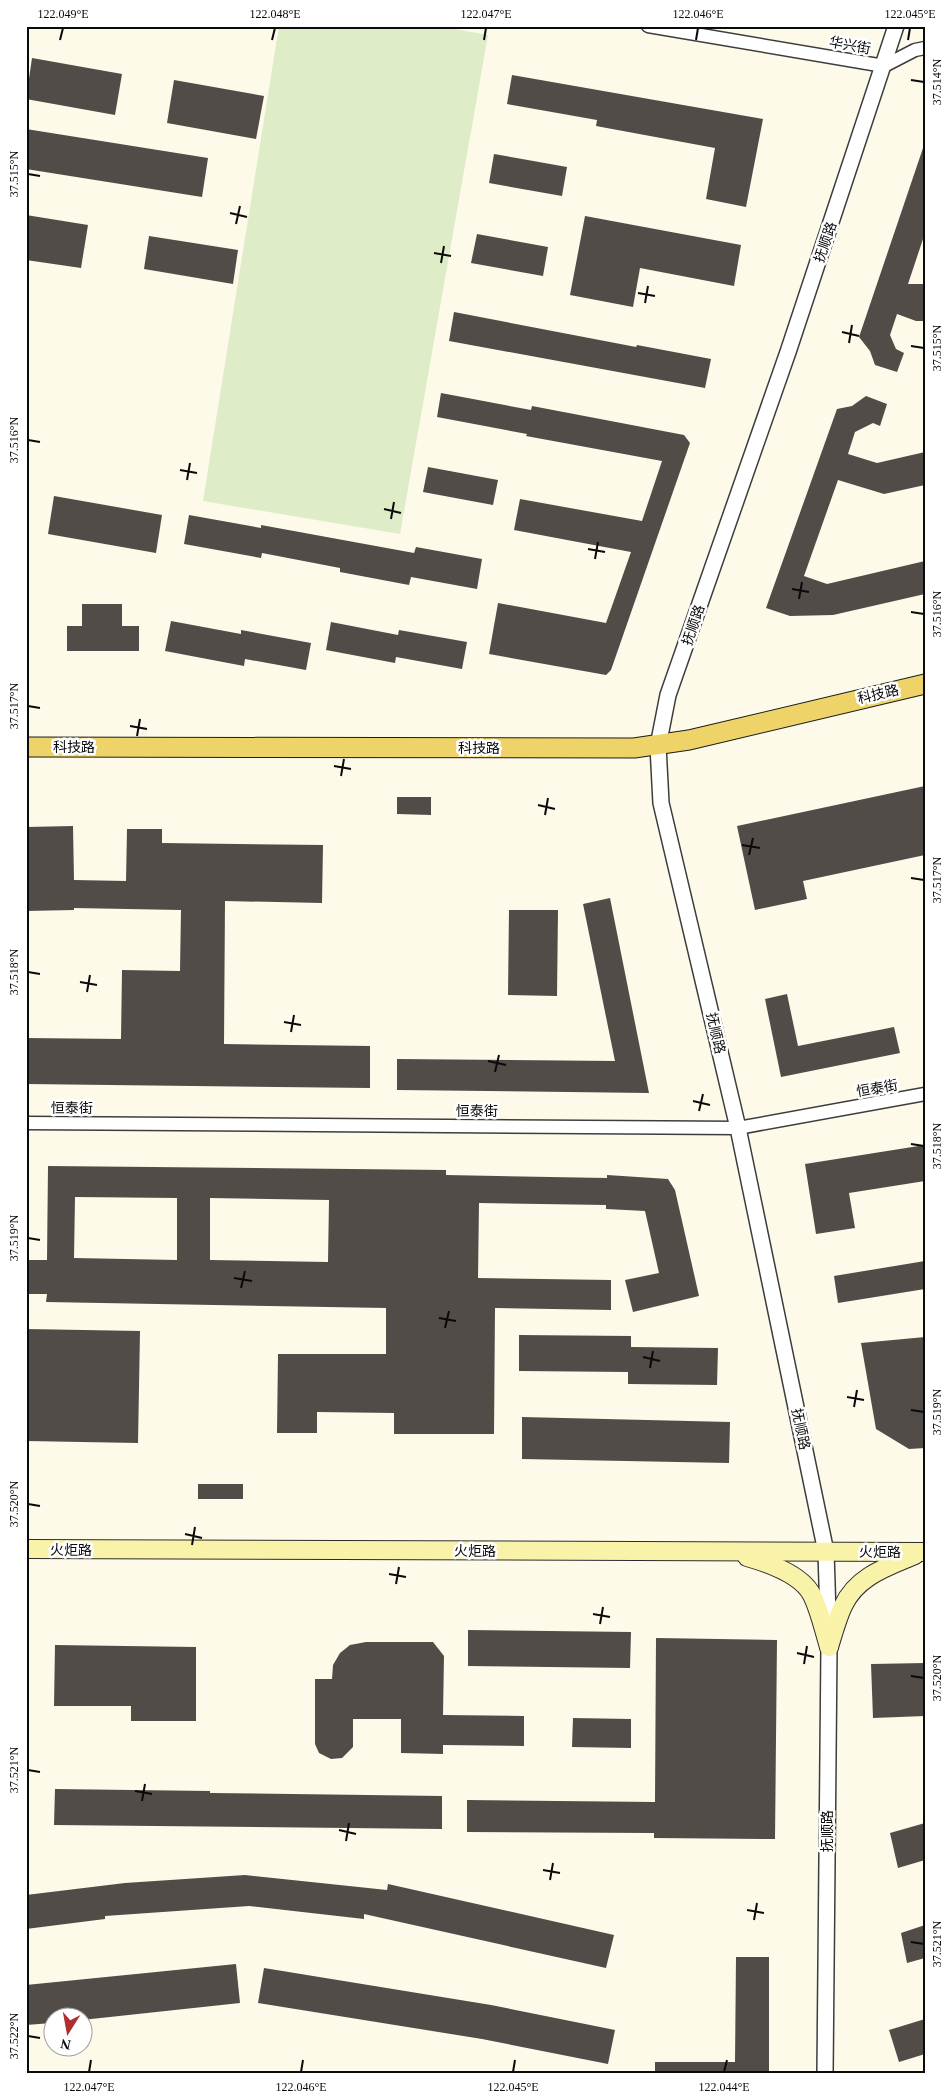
<svg xmlns="http://www.w3.org/2000/svg" width="951" height="2100" viewBox="0 0 951 2100" font-family="'Times New Roman','Noto Sans SC',serif">
  <style>
    .pitch { fill: #deecc7 }
    .building { fill: #524c48; fill-rule: evenodd }
    .lines { fill: none; stroke-linecap: round; stroke-linejoin: round }
    .minor-casing { stroke: #3d3d3d; stroke-width: 15 }
    .tertiary-casing { stroke: #3d3d3d; stroke-width: 18 }
    .secondary-casing { stroke: #2c2c2c; stroke-width: 20 }
    .primary-casing { stroke: #1b1b1b; stroke-width: 21 }
    .minor { stroke: #fff; stroke-width: 12 }
    .tertiary { stroke: #fff; stroke-width: 15 }
    .secondary { stroke: #f9f3a9; stroke-width: 18 }
    .primary { stroke: #eed368; stroke-width: 19 }
    .ticks { fill: none; stroke: #0a0a0a; stroke-width: 2 }
    .labels { text-anchor: middle; stroke-width: 5; stroke-linejoin: round; paint-order: stroke }
    .street-label { font-size: 14px; fill: #0a0a0a; stroke: #fff }
    .neatline { fill: none; stroke: #0a0a0a; stroke-width: 2 }
    .ticks-label { font-size: 12px; text-anchor: middle; fill: #0a0a0a }
  </style>
  <rect width="100%" height="100%" fill="#fdfae9"/>
  <path class="pitch" d="M279 26H438L488 35 400 534 203 501Z"/>
  <g class="building">
    <path d="M32 58 122 74 115 115 26 99Z"/>
    <path d="M512 75 763 119 746 207 706 199 715 148 596 126 597 120 507 104Z"/>
    <path d="M174 80 264 96 256 139 167 123Z"/>
    <path d="M26 129 208 158 202 197 26 169Z"/>
    <path d="M923 148 925 149V233L908 284H925V321H916L897 314 890 335 896 349 904 353 897 372 875 365 870 351 859 337Z"/>
    <path d="M494 154 567 167 562 196 489 183Z"/>
    <path d="M26 215 88 225 81 268 26 260Z"/>
    <path d="M585 216 741 245 734 286 640 268 633 307 570 295Z"/>
    <path d="M477 234 548 247 543 276 471 263Z"/>
    <path d="M149 236 238 250 233 284 144 269Z"/>
    <path d="M454 312 636 347 637 345 711 359 705 388 449 341Z"/>
    <path d="M441 393 531 410 532 406 684 435 690 443 611 670 606 675 489 654 498 603 606 623 631 552 514 530 520 499 642 521 662 461 526 436 527 434 437 417Z"/>
    <path d="M866 396 887 404 880 426 873 423 855 432 848 454 877 463 925 452V485L884 494 838 480 804 576 827 584 925 561V594L833 615 790 616 766 608 837 409 852 406Z"/>
    <path d="M428 467 498 480 493 505 423 492Z"/>
    <path d="M54 496 162 515 156 553 48 534Z"/>
    <path d="M189 515 261 528V525L414 553 416 547 482 559 477 589 411 577 409 585 340 572V568L262 553 261 558 184 544Z"/>
    <path d="M82 604H122V626H139V651H67V626H82Z"/>
    <path d="M171 621 241 634V630L311 643 306 670 245 659 244 666 165 651Z"/>
    <path d="M331 622 398 635 399 630 467 642 462 669 396 657 395 663 326 650Z"/>
    <path d="M925 786V855L803 881 807 899 755 910 737 826Z"/>
    <path d="M397 797H431V815L397 814Z"/>
    <path d="M73 826 74 880 126 881 127 829H162V843L323 845 322 903 225 901 224 1044 370 1046V1088L26 1084V1038L121 1039 122 970 180 971 181 910 74 908V910L26 911V827Z"/>
    <path d="M610 898 649 1093 397 1090V1059L615 1061 583 904Z"/>
    <path d="M509 910H558L557 996 508 995Z"/>
    <path d="M787 994 798 1046 894 1027 900 1053 781 1077 765 999Z"/>
    <path d="M925 1145V1181L849 1193 855 1228 816 1234 805 1164Z"/>
    <path d="M48 1166 446 1170V1175L607 1178V1175L668 1179 675 1190 699 1296 633 1312 625 1280 659 1273 645 1211 606 1209V1205L479 1203 478 1278 611 1280V1310L495 1308 494 1434H394V1413L317 1412V1433H277L278 1354H386V1308L46 1302 47 1294H26V1260H47ZM75 1197 177 1198V1260L74 1258ZM210 1198 329 1200 328 1262 210 1260Z"/>
    <path d="M925 1261V1289L838 1303 834 1276Z"/>
    <path d="M26 1329 140 1331 138 1443 26 1441Z"/>
    <path d="M519 1335 631 1336V1347L718 1348 717 1385 628 1384V1372L519 1371Z"/>
    <path d="M925 1337V1448L909 1449 876 1429 861 1343Z"/>
    <path d="M522 1417 730 1422 729 1463 522 1459Z"/>
    <rect x="198" y="1484" width="45" height="15"/>
    <path d="M468 1630 631 1632 630 1668 468 1666Z"/>
    <path d="M656 1638 777 1640 775 1839 654 1838V1833L467 1832V1800L655 1802Z"/>
    <path d="M366 1642H433L444 1656 443 1715 524 1716V1746L443 1745V1754L401 1753V1719H353V1747L342 1758 331 1759 319 1753 315 1744V1679H332L333 1665 340 1653 350 1645Z"/>
    <path d="M55 1645 196 1647V1721H131V1706H54Z"/>
    <path d="M925 1663V1716L873 1718 871 1664Z"/>
    <path d="M573 1718 631 1719V1748L572 1747Z"/>
    <path d="M55 1789 210 1791V1793L442 1796V1829L54 1825Z"/>
    <path d="M925 1823V1860L898 1868 890 1833Z"/>
    <path d="M245 1875 387 1890 388 1884 614 1935 606 1968 364 1914V1919L249 1906 105 1916V1919L26 1929V1895L125 1883Z"/>
    <path d="M925 1925V1958L907 1963 901 1933Z"/>
    <path d="M736 1957H769V2074H655V2062H735Z"/>
    <path d="M236 1964 240 2003 82 2020V2018H52V2023L26 2025V1985Z"/>
    <path d="M264 1968 491 2005 615 2030 608 2064 482 2039 258 2003Z"/>
    <path d="M925 2019V2054L899 2062 889 2030Z"/>
  </g>
  <g class="lines">
    <defs>
      <g id="minor">
        <path d="M648 26 884 66 915 50 925 48"/>
        <path d="M26 1123 738 1128 925 1094"/>
      </g>
      <path id="tertiary" d="M825 2074 829 1647 826 1552 738 1128 661 803 658 746 668 695 788 352 896 26"/>
      <g id="secondary">
        <path d="M26 1549 925 1552"/>
        <path d="M747 1557C768 1563 801 1574 812 1595 820 1611 824 1631 829 1647"/>
        <path d="M829 1647C833 1634 837 1619 843 1606 857 1576 887 1567 915 1555"/>
      </g>
      <path id="primary" d="M26 747 634 748 689 740 925 684"/>
    </defs>
    <use href="#minor" class="minor-casing"/>
    <use href="#tertiary" class="tertiary-casing"/>
    <use href="#secondary" class="secondary-casing"/>
    <use href="#primary" class="primary-casing"/>
    <use href="#minor" class="minor"/>
    <use href="#tertiary" class="tertiary"/>
    <use href="#secondary" class="secondary"/>
    <use href="#primary" class="primary"/>
  </g>
  <path class="ticks" d="M60 40 63 28M272 40 275 28M484 40 486 28M696 40 698 28M908 40 910 28M911 80 924 82M28 174 40 176M230 213 247 217M236 224 240 206M434 253 451 256M441 263 444 246M638 293 655 296M645 303 648 286M842 332 859 336M849 343 852 325M911 346 924 348M28 440 40 442M180 470 197 473M187 480 190 463M384 509 401 513M391 519 394 502M588 549 605 552M595 559 598 542M792 589 809 592M799 599 802 582M911 612 924 614M28 706 40 708M130 726 147 729M137 736 140 719M334 766 351 769M341 776 344 759M538 805 555 809M545 815 548 798M742 845 760 848M749 855 753 838M911 878 924 880M28 972 40 974M80 982 97 985M87 992 90 975M284 1022 301 1025M291 1032 294 1015M488 1061 506 1065M495 1072 499 1055M693 1101 710 1105M699 1111 703 1094M911 1144 924 1146M28 1238 40 1240M234 1278 252 1281M241 1288 245 1271M439 1318 456 1321M445 1328 449 1311M643 1357 660 1361M650 1368 653 1351M847 1397 864 1400M854 1407 857 1390M911 1410 924 1412M28 1504 40 1506M185 1534 202 1538M192 1545 195 1527M389 1574 406 1577M396 1584 399 1567M593 1614 610 1617M600 1624 603 1607M797 1653 814 1657M804 1664 807 1646M911 1676 924 1678M28 1770 40 1772M135 1791 152 1794M142 1801 145 1784M339 1830 356 1834M346 1841 349 1823M543 1870 560 1873M550 1880 553 1863M747 1910 764 1913M754 1920 757 1903M911 1942 924 1944M28 2036 40 2038M89 2072 91 2060M301 2072 303 2060M513 2072 515 2060M724 2072 727 2060"/>
  <g class="labels">
    <g class="street-label">
      <text transform="translate(850 45) rotate(10)" y="5">华兴街</text>
      <text transform="translate(825 242) rotate(-71)" y="5">抚顺路</text>
      <text transform="translate(693 625) rotate(-71)" y="5">抚顺路</text>
      <text transform="translate(878 694) rotate(-13)" y="5">科技路</text>
      <text x="74" y="752">科技路</text>
      <text x="479" y="753">科技路</text>
      <text transform="translate(716 1033) rotate(77)" y="5">抚顺路</text>
      <text transform="translate(877 1088) rotate(-10)" y="5">恒泰街</text>
      <text x="72" y="1113">恒泰街</text>
      <text x="477" y="1116">恒泰街</text>
      <text transform="translate(801 1429) rotate(78)" y="5">抚顺路</text>
      <text x="71" y="1555">火炬路</text>
      <text x="475" y="1556">火炬路</text>
      <text x="880" y="1557">火炬路</text>
      <text transform="translate(827 1831) rotate(-90)" y="5">抚顺路</text>
    </g>
  </g>
  <rect width="951" height="2100" fill="none" stroke="#ffffff" stroke-width="55"/>
  <g transform="translate(68 2032) rotate(191)"><circle r="24" fill="#ffffff" stroke="#9d9d9d"/>
  <path d="M0-4L9 19L0 12L-9 19Z" fill="#af2e2e"/>
  <text y="-8" font-size="14" font-weight="bold" text-anchor="middle" fill="#0a0a0a">N</text>
  </g>
  <rect x="28" y="28" width="896" height="2044" class="neatline"/>
  <g class="ticks-label">
    <text x="63" y="18">122.049°E</text>
    <text x="275" y="18">122.048°E</text>
    <text x="486" y="18">122.047°E</text>
    <text x="698" y="18">122.046°E</text>
    <text x="910" y="18">122.045°E</text>
    <text transform="translate(937 82) rotate(-90)" y="4">37.514°N</text>
    <text transform="translate(14 174) rotate(-90)" y="4">37.515°N</text>
    <text transform="translate(937 348) rotate(-90)" y="4">37.515°N</text>
    <text transform="translate(14 440) rotate(-90)" y="4">37.516°N</text>
    <text transform="translate(937 614) rotate(-90)" y="4">37.516°N</text>
    <text transform="translate(14 706) rotate(-90)" y="4">37.517°N</text>
    <text transform="translate(937 880) rotate(-90)" y="4">37.517°N</text>
    <text transform="translate(14 972) rotate(-90)" y="4">37.518°N</text>
    <text transform="translate(937 1146) rotate(-90)" y="4">37.518°N</text>
    <text transform="translate(14 1238) rotate(-90)" y="4">37.519°N</text>
    <text transform="translate(937 1412) rotate(-90)" y="4">37.519°N</text>
    <text transform="translate(14 1504) rotate(-90)" y="4">37.520°N</text>
    <text transform="translate(937 1678) rotate(-90)" y="4">37.520°N</text>
    <text transform="translate(14 1770) rotate(-90)" y="4">37.521°N</text>
    <text transform="translate(937 1944) rotate(-90)" y="4">37.521°N</text>
    <text transform="translate(14 2036) rotate(-90)" y="4">37.522°N</text>
    <text x="89" y="2091">122.047°E</text>
    <text x="301" y="2091">122.046°E</text>
    <text x="513" y="2091">122.045°E</text>
    <text x="724" y="2091">122.044°E</text>
  </g>
</svg>
